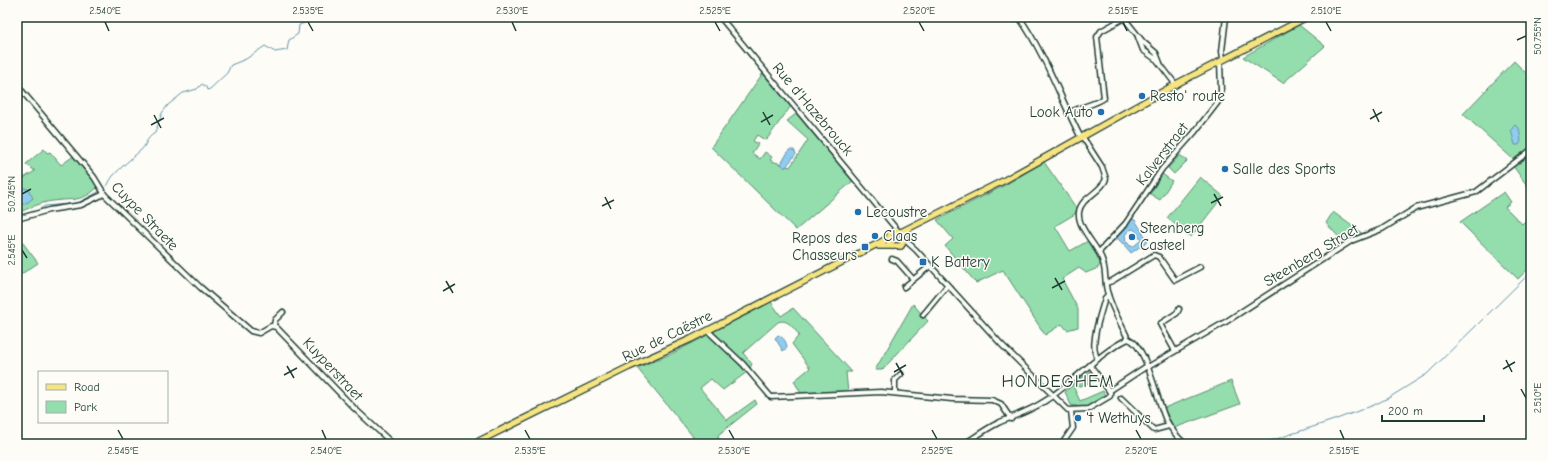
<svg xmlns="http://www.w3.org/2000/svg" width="1548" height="461" viewBox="0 0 1548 461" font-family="'Comic Neue',sans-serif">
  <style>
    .green { fill: #94ddac; stroke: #5a8d70 }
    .water { fill: #90ccf0; stroke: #6393a5 }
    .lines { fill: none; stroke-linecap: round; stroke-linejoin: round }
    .stream { stroke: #6393a5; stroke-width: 1 }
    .minor-casing { stroke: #1f3d34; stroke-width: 7 }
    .major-casing { stroke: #1f3d34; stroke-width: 8 }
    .minor { stroke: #fdfcf7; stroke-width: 4 }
    .major { stroke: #f6e381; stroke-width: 5.5 }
    .ticks { fill: none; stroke: #1f3d34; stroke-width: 1.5 }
    .poi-dot { fill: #1f6fb2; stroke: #fdfcf7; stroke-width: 1.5 }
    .labels { text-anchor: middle; stroke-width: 3; stroke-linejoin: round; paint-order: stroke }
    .poi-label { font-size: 15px; fill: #1f3d34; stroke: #fdfcf7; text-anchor: start }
    .street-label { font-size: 15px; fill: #1f3d34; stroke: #fdfcf7 }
    .quarter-label { font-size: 17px; letter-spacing: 1px; fill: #1f3d34; stroke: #fdfcf7 }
    .neatline { fill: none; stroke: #1f3d34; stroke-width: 1.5 }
    .ticks-label { font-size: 10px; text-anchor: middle; fill: #1f3d34 }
  </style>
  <rect width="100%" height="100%" fill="#fdfcf7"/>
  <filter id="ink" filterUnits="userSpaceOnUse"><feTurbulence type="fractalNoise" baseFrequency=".025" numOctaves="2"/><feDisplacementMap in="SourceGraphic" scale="8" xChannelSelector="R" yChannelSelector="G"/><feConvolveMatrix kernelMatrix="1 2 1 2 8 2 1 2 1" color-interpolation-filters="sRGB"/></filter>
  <g filter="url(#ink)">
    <g class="green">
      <path d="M1299 25 1325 46 1283 83 1243 57Z"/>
      <path d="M1514 61 1531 78V148L1514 160 1463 114Z"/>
      <path d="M763 73 791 106 767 139 765 140 757 135 753 141 758 144 752 153 760 159 765 152 772 157 770 160 772 161 790 167 808 140 787 121 797 113 854 180 796 230 711 147Z"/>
      <path d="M44 149 47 153 50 152 61 165 75 155 98 187C81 203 74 198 53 201 41 202 28 209 17 213V182L35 171 26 164Z"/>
      <path d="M1531 153V191L1513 166Z"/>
      <path d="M1180 155 1187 161 1174 174 1168 168Z"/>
      <path d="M1044 162 1077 209 1075 214 1055 226 1070 251 1088 241 1101 262 1098 268 1086 273 1079 268 1062 279 1078 309V327L1067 330 1062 324 1045 335 1003 270 976 283 945 246 953 239 937 220 1003 186Z"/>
      <path d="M1162 174 1172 181 1160 200 1150 194Z"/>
      <path d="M1200 177 1223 196 1191 237 1167 218Z"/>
      <path d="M1504 192 1511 202 1505 207 1522 224 1531 215V266L1518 279 1460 222Z"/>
      <path d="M1333 212 1363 234 1344 243 1326 223Z"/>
      <path d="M17 235 38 263 17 277Z"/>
      <path d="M771 302 781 316 793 308 852 372H846L848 393 802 395 794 381 810 368 792 344 799 335C794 329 788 318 778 322L743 353 752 364 750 368 713 332Z"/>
      <path d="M913 304 928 321 882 370H875Z"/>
      <path d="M708 335 747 372 723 390 711 379 700 388 727 420 755 400 757 404 718 435 720 444H699L637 368 673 353Z"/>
      <path d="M1088 372H1092L1097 380 1074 388 1080 401 1103 391 1106 398 1086 408 1071 405 1065 392Z"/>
      <path d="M1231 381 1240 404 1174 428 1164 408Z"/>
    </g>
    <g class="water">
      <path d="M1515 125 1519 128 1521 141 1519 145H1515L1511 130Z"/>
      <path d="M789 150H794L796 154 785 168 781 164Z"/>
      <path d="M24 188 28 189 33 198 28 202 17 207V191Z"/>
      <path d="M1132 219 1135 220 1148 241 1131 253 1124 245 1127 242 1130 246H1134L1141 240 1134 229 1129 230 1125 235 1126 241 1123 244 1116 237Z"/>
      <path d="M778 335C783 337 787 342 787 348L783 351 775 338Z"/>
    </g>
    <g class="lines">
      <g class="stream">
        <path d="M104 189C109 185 109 181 113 176 121 167 132 158 141 150 147 145 145 139 155 133L162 113 168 105 183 93 197 89 202 84 206 87 207 90 210 89 227 73 231 65 246 59 265 46 275 52 287 50 289 40 298 34 299 25 310 21V17"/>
        <path d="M17 216 38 210 45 206 78 203 100 191"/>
        <path d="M1261 444 1334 420 1374 405 1390 397 1427 374 1531 272"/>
      </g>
      <defs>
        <g id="minor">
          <path d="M720 17 898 231"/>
          <path d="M1019 17C1045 54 1060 97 1080 136"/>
          <path d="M1124 18 1143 42 1156 53 1160 63"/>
          <path d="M1138 37 1143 50 1157 60 1176 85"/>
          <path d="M1223 59 1222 51 1226 17"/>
          <path d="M17 85 94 177 105 195 200 287 251 331 259 333 271 326 276 327 354 408 393 444"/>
          <path d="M1068 113C1077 108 1099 103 1104 98L1097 37 1101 31 1126 17"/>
          <path d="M1082 136 1102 167 1106 179C1101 193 1081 197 1079 212 1077 226 1094 243 1100 255 1107 267 1104 279 1107 291 1112 310 1121 323 1128 339"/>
          <path d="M17 219 49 210 81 205 104 194"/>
          <path d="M905 240 916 250 1001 344 1068 410 1088 409 1110 396V392L1090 365"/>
          <path d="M1099 252 1126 223 1162 169 1194 133 1218 102 1221 91 1220 61"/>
          <path d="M892 259 897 261 913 279"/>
          <path d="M1106 283 1112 281 1154 255 1159 257 1175 280 1200 267"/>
          <path d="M904 287 930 266"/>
          <path d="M923 315 947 286"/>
          <path d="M274 325 275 320 283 312"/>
          <path d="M708 331 743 364 771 397 881 392 952 399 992 400 1001 404 1011 419"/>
          <path d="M1128 339C1146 343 1158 404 1166 420 1171 429 1177 437 1185 444"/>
          <path d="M1175 351 1160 324 1177 313 1179 309"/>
          <path d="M1098 359C1088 347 1101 313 1105 298L1108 295"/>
          <path d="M1148 367 1227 321 1351 241 1382 229 1416 208 1476 192 1531 150"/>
          <path d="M1109 391 1147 366"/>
          <path d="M895 392V380L901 374"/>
          <path d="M1121 398 1154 430 1169 426"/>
          <path d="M964 444C975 437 986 429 998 423 1014 416 1030 411 1045 401 1073 383 1097 354 1128 339"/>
          <path d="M1062 444 1073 428 1071 411"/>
        </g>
        <g id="major">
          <path d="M901 232 1005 180 1180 82 1307 17"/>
          <path d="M879 246H901L905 239 902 232 895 231 890 234 889 241 893 246"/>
          <path d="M473 444 629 367 691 339 889 238"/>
        </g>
      </defs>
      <use href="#minor" class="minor-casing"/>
      <use href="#major" class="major-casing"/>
      <use href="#minor" class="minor"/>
      <use href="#major" class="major"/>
    </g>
  </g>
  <path class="ticks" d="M105 22 109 31M308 22 313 31M512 22 516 31M715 22 720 31M919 22 924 31M1123 22 1127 31M1326 22 1331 31M1517 40 1526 36M1373 109 1379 122M763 112 770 125M154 115 161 128M1370 119 1382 112M761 122 773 115M151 125 164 118M22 194 31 189M1214 194 1221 206M605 197 611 209M1211 203 1223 197M602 206 614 200M22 250 27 258M1055 278 1062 290M446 281 453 293M1052 288 1065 281M443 291 455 284M1506 360 1512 372M896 363 903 375M287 366 294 378M1503 369 1515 362M894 372 906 365M284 375 297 368M1521 389 1526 398M118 430 123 439M322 430 326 439M525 430 530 439M729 430 734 439M932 430 937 439M1136 430 1141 439M1340 430 1344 439"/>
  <g class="poi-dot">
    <circle cx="1142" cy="96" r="4"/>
    <circle cx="1101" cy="112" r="4"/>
    <circle cx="1225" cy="169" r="4"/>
    <circle cx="858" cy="212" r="4"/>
    <circle cx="875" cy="236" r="4"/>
    <circle cx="1132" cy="237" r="4"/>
    <rect x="861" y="243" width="8" height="8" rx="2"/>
    <rect x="919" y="258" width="8" height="8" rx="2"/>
    <circle cx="1078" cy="418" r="4"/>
  </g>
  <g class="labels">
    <g class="poi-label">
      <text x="1150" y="101">Resto' route</text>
      <text x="1093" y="117" text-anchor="end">Look Auto</text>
      <text x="1233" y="174">Salle des Sports</text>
      <text x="866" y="217">Lecoustre</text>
      <text x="1140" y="233">Steenberg<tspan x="1140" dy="17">Casteel</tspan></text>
      <text x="883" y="241">Claas</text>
      <text x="857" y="243" text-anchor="end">Repos des<tspan x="857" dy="17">Chasseurs</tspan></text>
      <text x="931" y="267">K Battery</text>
      <text x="1086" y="423">'t Wethuys</text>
    </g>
    <g class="street-label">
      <text transform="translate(813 109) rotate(50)" y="5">Rue d'Hazebrouck</text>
      <text transform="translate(1162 154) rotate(-52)" y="5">Kalverstraet</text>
      <text transform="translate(145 216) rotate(46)" y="5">Cuype Straete</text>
      <text transform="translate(1311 255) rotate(-31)" y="5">Steenberg Straet</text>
      <text transform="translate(667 336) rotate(-26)" y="5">Rue de Caëstre</text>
      <text transform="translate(333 369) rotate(47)" y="5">Kuyperstraet</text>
    </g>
    <g class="quarter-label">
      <text x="1058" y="387">HONDEGHEM</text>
    </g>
  </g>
  <rect width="1548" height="461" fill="none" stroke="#fdfcf7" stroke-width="44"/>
  <rect x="38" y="371" width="130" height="52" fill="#fdfcf7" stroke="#a4b0a9"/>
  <rect x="46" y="384" width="20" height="6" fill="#f6e381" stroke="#a4b0a9"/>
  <text x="74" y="391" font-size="12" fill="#1f3d34">Road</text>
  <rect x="46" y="401" width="20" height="12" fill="#94ddac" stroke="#a4b0a9"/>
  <text x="74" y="411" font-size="12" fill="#1f3d34">Park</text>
  <path d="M1382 415v6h102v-6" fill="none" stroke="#1f3d34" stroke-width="2"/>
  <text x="1388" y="415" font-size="12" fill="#1f3d34" stroke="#fdfcf7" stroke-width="3" paint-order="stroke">200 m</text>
  <rect x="22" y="22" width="1504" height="417" class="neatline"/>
  <g class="ticks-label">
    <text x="105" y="14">2.540°E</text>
    <text x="308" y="14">2.535°E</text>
    <text x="512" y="14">2.530°E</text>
    <text x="715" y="14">2.525°E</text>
    <text x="919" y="14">2.520°E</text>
    <text x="1123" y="14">2.515°E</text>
    <text x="1326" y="14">2.510°E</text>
    <text transform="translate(1537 36) rotate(-90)" y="4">50.755°N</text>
    <text transform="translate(11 194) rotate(-90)" y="4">50.745°N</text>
    <text transform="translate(11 250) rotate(-90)" y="4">2.545°E</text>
    <text transform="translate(1537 398) rotate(-90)" y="4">2.510°E</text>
    <text x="123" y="454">2.545°E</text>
    <text x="326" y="454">2.540°E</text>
    <text x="530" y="454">2.535°E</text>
    <text x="734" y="454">2.530°E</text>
    <text x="937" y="454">2.525°E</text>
    <text x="1141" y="454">2.520°E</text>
    <text x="1344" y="454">2.515°E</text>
  </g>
</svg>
